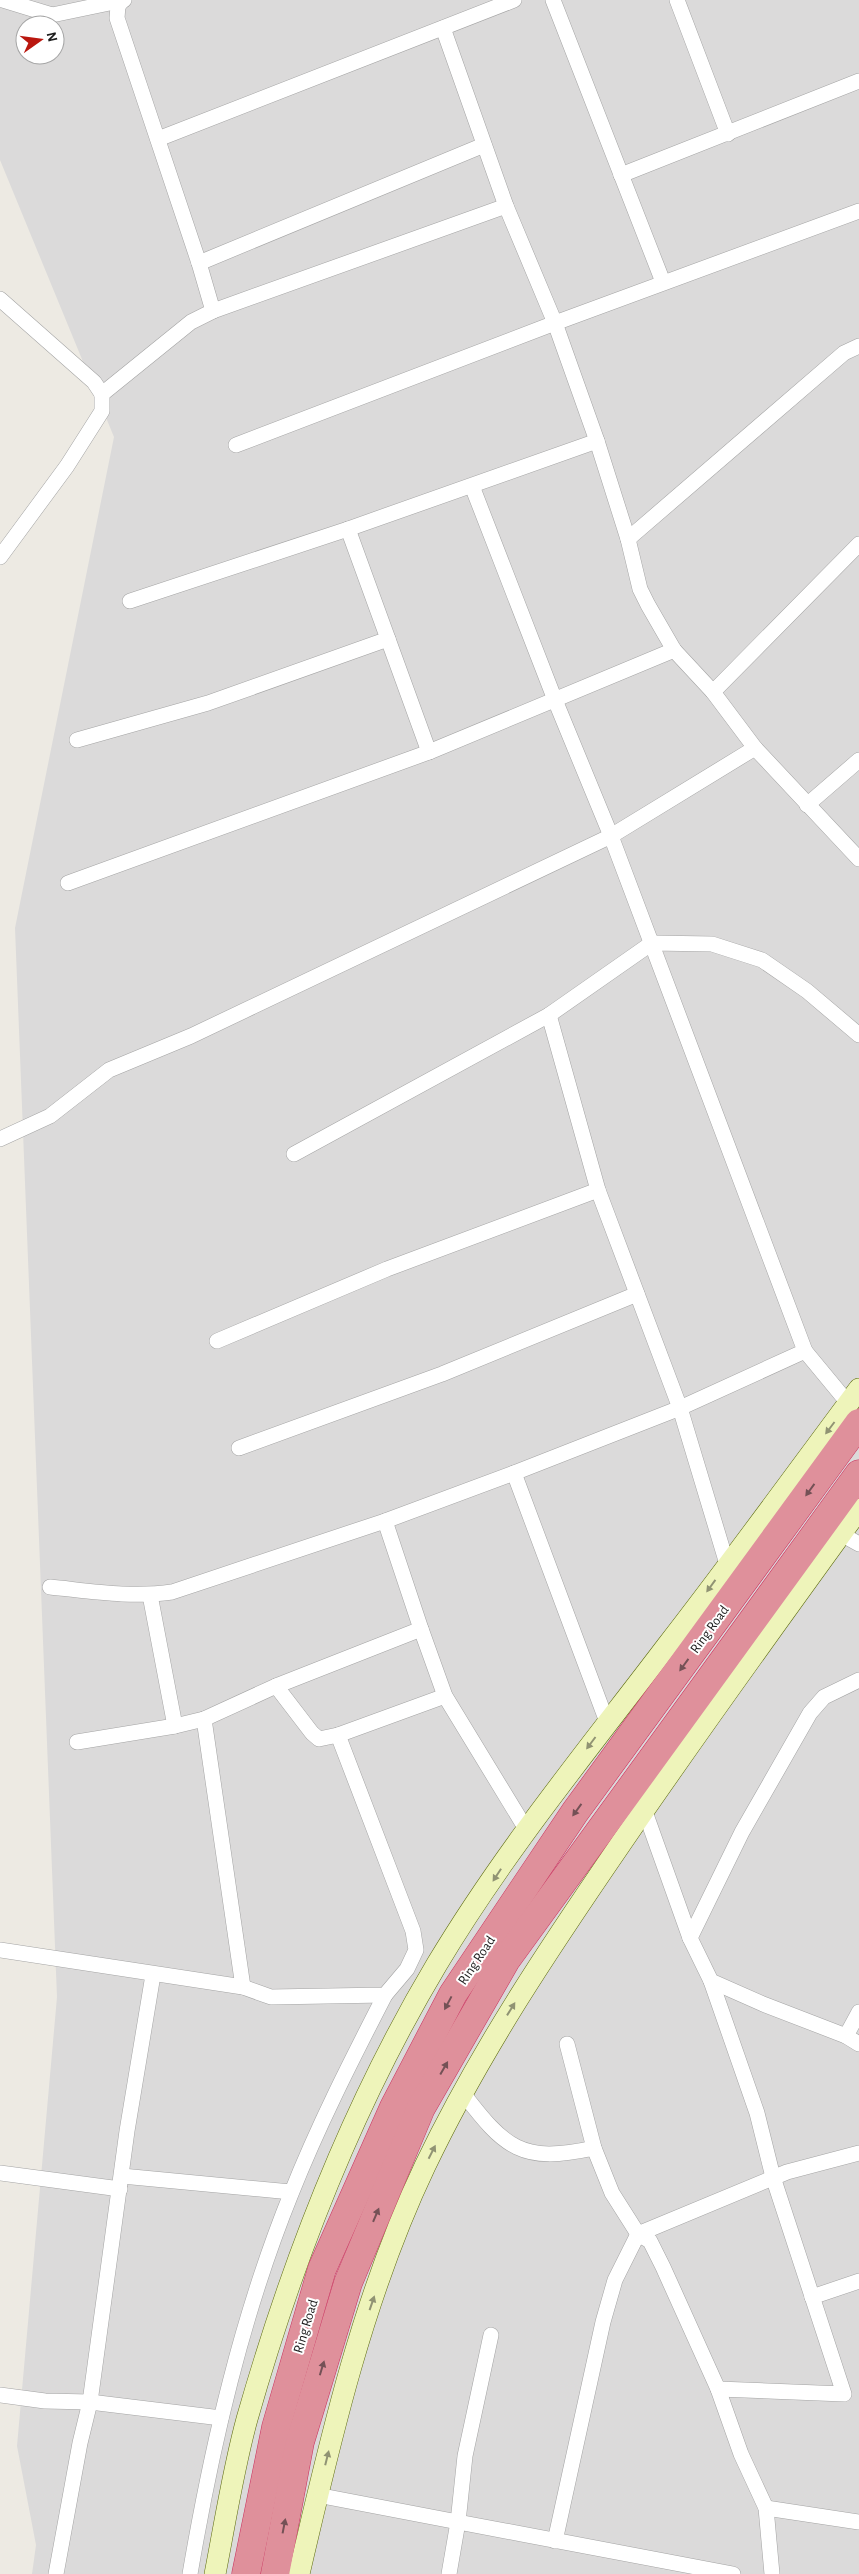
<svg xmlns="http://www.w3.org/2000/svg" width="859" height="2574" viewBox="0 0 859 2574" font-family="'Alegreya Sans',sans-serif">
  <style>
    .residential { fill: #dbdada; fill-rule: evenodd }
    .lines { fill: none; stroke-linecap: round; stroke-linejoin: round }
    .street-casing { stroke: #a4a4a4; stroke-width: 16 }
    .secondary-casing { stroke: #5c6a0d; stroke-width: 22 }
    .highway-casing { stroke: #ca315e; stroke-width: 29 }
    .street { stroke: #fff; stroke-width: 15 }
    .secondary { stroke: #eef4ba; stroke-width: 21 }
    .highway { stroke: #df909b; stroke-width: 28 }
    .oneway { fill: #909373 }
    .oneway2 { fill: #745156 }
    .labels { text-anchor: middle; stroke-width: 4; stroke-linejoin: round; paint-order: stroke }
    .street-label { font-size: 14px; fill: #1d1d1d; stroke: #fff }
  </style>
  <rect width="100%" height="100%" fill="#edeae3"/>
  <path class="residential" d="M0 0H859V2574H32L36 2545 17 2446 57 1997 15 928 114 437 0 160ZM25 25H55V55H25Z"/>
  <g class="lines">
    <defs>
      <g id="street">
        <path d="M3 0 52 15 124 0"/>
        <path d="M553 0 663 282"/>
        <path d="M677 0 728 134"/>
        <path d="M443 28 506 206 555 323 597 441 628 539 640 589 648 605 674 650 713 692 755 748 859 859"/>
        <path d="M158 139 514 0"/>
        <path d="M621 175 859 81"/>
        <path d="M199 263 484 145"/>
        <path d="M0 299 94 382 102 394"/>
        <path d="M213 311 506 206"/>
        <path d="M236 445 555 323 859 211"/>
        <path d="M628 539 844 353 859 346"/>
        <path d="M0 557 67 466 102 411V394L191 322 213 311 199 263 117 18 118 6 122 1"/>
        <path d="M130 601 348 529 597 441"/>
        <path d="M388 639 429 752"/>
        <path d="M713 692 859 544"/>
        <path d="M77 740 208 703 388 639 348 529"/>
        <path d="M807 805 859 760"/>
        <path d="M68 883 429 752 674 650"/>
        <path d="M549 1015 652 943 712 944 762 960 807 991 859 1035"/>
        <path d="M0 1139 50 1116 109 1070 191 1036 611 836 755 748"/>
        <path d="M294 1154 549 1015 598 1190 680 1408 727 1564"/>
        <path d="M217 1341 387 1269 598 1190"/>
        <path d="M805 1351 848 1403"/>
        <path d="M239 1448 442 1374 637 1294"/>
        <path d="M514 1473 607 1722"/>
        <path d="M841 1534 859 1544"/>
        <path d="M50 1587C90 1591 131 1598 172 1592L385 1521 514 1473 680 1408 805 1351 611 836 555 700 472 486"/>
        <path d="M150 1595 175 1726"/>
        <path d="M421 1629 445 1696 526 1829"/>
        <path d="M338 1735 445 1696"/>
        <path d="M77 1742 175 1726 204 1719"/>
        <path d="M644 1809 690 1938 711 1981 763 2004 846 2036 859 2044"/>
        <path d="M690 1938 742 1832 810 1713 824 1697 859 1680"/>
        <path d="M0 1950 243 1987 271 1997 385 1995 407 1969 416 1950 413 1931 338 1735 319 1739 312 1733 276 1686"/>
        <path d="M711 1981 757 2113 773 2177 844 2394 718 2389"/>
        <path d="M243 1987 204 1719 276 1686 421 1629 385 1521"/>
        <path d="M846 2036 859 2012"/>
        <path d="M567 2044 594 2148"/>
        <path d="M462 2092C505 2148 521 2164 594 2148L612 2193 638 2234 787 2172 859 2153"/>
        <path d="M0 2173 120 2189"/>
        <path d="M122 2176 291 2192"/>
        <path d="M812 2297 859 2281"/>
        <path d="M0 2395 45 2401 90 2402 221 2418"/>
        <path d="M317 2495 458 2522 465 2456 491 2335"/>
        <path d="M766 2508 859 2522"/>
        <path d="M555 2541 603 2322 615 2280 638 2234 650 2241 663 2267 718 2389 741 2454 766 2508 772 2574"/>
        <path d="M56 2574 80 2443 90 2402 127 2131 153 1975"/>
        <path d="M190 2574C212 2445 242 2315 291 2194 318 2126 351 2061 385 1995"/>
        <path d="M449 2574 458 2522 733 2574"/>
      </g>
      <g id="secondary">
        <path d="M215 2574C225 2523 233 2470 247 2419 292 2261 352 2106 437 1964 504 1852 587 1751 666 1647 732 1562 795 1475 859 1389"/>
        <path d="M299 2574C331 2436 364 2294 425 2166 480 2051 550 1947 622 1842 699 1730 779 1619 859 1509"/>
      </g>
      <g id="highway">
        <path d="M246 2574 276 2427 322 2269 394 2107 453 1994 575 1812 859 1423"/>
        <path d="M275 2574 300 2442 348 2283 421 2108 506 1960 859 1474"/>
      </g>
    </defs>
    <use href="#street" class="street-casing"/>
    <use href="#secondary" class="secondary-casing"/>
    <use href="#highway" class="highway-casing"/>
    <use href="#street" class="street"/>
    <use href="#secondary" class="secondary"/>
    <use href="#highway" class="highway"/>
  </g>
  <defs><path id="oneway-solid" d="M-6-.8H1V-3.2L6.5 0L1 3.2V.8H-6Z" transform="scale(1.25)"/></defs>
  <g class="oneway">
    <use href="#oneway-solid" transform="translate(830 1428) rotate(127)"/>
    <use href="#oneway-solid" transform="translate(711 1586) rotate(126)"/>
    <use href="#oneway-solid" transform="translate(591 1743) rotate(127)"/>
    <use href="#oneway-solid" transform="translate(497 1875) rotate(123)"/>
    <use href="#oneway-solid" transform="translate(511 2009) rotate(-58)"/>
    <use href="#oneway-solid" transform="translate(432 2152) rotate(-63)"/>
    <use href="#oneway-solid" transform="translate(372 2303) rotate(-71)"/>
    <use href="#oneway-solid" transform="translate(327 2458) rotate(-76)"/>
  </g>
  <g class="oneway2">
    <use href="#oneway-solid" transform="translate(810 1490) rotate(126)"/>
    <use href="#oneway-solid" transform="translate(684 1665) rotate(126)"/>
    <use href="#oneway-solid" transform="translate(577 1810) rotate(126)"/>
    <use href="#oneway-solid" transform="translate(448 2003) rotate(118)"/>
    <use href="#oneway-solid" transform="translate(444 2068) rotate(-60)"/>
    <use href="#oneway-solid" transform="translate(376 2215) rotate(-67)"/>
    <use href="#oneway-solid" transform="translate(322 2368) rotate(-73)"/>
    <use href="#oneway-solid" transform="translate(284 2526) rotate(-79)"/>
  </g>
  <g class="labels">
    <g class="street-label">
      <text transform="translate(709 1629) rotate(-54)" y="5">Ring Road</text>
      <text transform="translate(476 1960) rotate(-56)" y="5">Ring Road</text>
      <text transform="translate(305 2326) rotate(-73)" y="5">Ring Road</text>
    </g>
  </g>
  <g transform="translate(40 40) rotate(76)"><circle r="24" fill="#ffffff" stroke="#a5a5a5"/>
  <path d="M0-4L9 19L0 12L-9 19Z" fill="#ba170f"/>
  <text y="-8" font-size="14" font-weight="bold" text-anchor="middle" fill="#1d1d1d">N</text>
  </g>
</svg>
